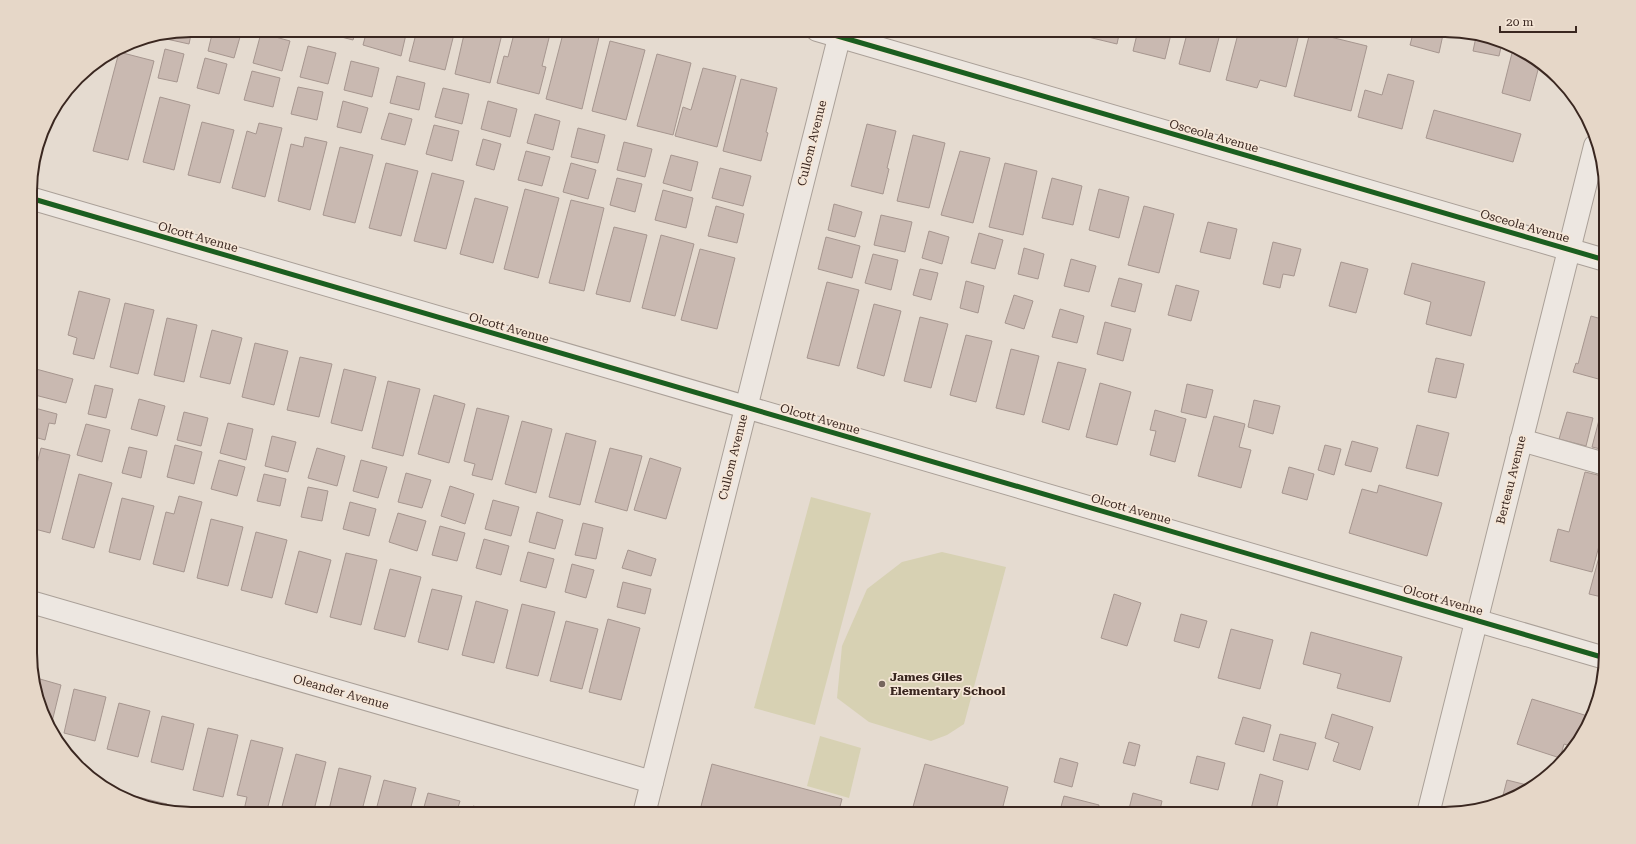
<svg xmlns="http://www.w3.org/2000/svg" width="1636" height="844" viewBox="0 0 1636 844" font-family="'Roboto Serif',serif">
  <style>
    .green { fill: #d7d1b3 }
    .building { fill: #c9b9b1; stroke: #a6968f }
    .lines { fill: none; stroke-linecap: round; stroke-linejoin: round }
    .minor-casing { stroke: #aaa098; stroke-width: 24 }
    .minor { stroke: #ede7e1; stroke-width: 22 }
    .cycleway-casing { stroke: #f5e6d7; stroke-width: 8 }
    .cycleway { stroke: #1b5e20; stroke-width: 5 }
    .poi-dot { fill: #76665e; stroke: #f5e6d7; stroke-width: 1.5 }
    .labels { text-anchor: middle; stroke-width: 3.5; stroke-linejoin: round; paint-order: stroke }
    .street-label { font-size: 12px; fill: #3a2720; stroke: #f5e6d7 }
    .poi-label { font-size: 12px; font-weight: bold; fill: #3a2720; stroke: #f5e6d7; text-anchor: start }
    .rim { fill: none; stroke: #3a2720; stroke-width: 2 }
  </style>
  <rect width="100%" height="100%" fill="#e5dbd0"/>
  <g class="green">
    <path d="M811 497 871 513 815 725 754 708Z"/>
    <path d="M942 552 1006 567 964 724 947 735 931 741 869 722 837 698 842 646 867 589 902 562Z"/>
    <path d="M820 736 861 748 849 798 807 786Z"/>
  </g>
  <g class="building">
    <path d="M192 30 189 44 162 38V36Z"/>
    <path d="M213 30H242L234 58 208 51Z"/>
    <path d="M318 30H356L353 40 318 31Z"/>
    <path d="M367 30H407L401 56 363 45Z"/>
    <path d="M417 30H455L445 70 409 61Z"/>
    <path d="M465 30H503L490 83 455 74Z"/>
    <path d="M515 30H551L542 66 546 67 539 94 497 83 504 56 508 57Z"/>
    <path d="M564 30H574L599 37 582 109 546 99Z"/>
    <path d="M1090 30H1120L1117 44 1088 37Z"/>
    <path d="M1138 30H1172L1165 59 1133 51Z"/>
    <path d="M1188 30H1221L1210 72 1179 64Z"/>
    <path d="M1239 30H1282L1299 34 1286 87 1260 80 1257 88 1226 80Z"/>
    <path d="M1414 30H1444L1439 53 1410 45Z"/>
    <path d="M1310 32 1367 46 1351 111 1294 96Z"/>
    <path d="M261 33 290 41 282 71 253 63Z"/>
    <path d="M1476 37 1502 43 1499 56 1473 51Z"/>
    <path d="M610 41 645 50 626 120 592 111Z"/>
    <path d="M308 46 336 53 328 84 300 77Z"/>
    <path d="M165 49 184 54 177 82 158 78Z"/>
    <path d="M119 52 154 61 128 160 93 151Z"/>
    <path d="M1512 53 1533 58 1540 62 1530 101 1502 93Z"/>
    <path d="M657 54 691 63 673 135 637 126Z"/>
    <path d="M205 58 227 64 219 94 197 88Z"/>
    <path d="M351 61 379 68 372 97 344 90Z"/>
    <path d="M703 68 736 76 717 147 675 136 683 107 691 110Z"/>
    <path d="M252 71 280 78 273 107 244 100Z"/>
    <path d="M1388 74 1414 81 1402 129 1358 117 1365 90 1382 95Z"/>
    <path d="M397 76 425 83 419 110 390 103Z"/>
    <path d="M741 79 777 88 766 132 768 133 761 161 723 151Z"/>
    <path d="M298 87 323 92 317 120 291 114Z"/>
    <path d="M443 88 469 94 462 124 435 117Z"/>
    <path d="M160 97 190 105 174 170 143 162Z"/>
    <path d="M343 101 368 108 361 133 337 127Z"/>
    <path d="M488 101 517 109 510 137 481 129Z"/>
    <path d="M1434 110 1521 134 1513 162 1426 138Z"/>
    <path d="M389 113 412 119 405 145 381 139Z"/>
    <path d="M535 114 560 121 553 150 527 143Z"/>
    <path d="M202 122 234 130 220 183 188 175Z"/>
    <path d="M259 123 282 128 265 197 232 188 247 131 256 134Z"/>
    <path d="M867 124 896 131 887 168 889 169 883 194 851 186Z"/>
    <path d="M434 125 459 131 452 161 426 154Z"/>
    <path d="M578 128 605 135 598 163 571 157Z"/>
    <path d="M913 135 945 143 929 208 897 201Z"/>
    <path d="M305 137 327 142 310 210 278 201 291 144 303 147Z"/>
    <path d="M483 139 501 144 494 170 476 165Z"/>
    <path d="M624 142 652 149 645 177 617 170Z"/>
    <path d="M340 147 373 155 355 223 323 215Z"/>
    <path d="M526 151 550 157 542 186 518 180Z"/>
    <path d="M960 151 990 158 973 223 941 215Z"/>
    <path d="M671 155 698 162 691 191 663 183Z"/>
    <path d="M386 163 418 171 401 236 369 228Z"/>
    <path d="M571 163 596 170 588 199 563 192Z"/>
    <path d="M1005 163 1037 171 1023 235 989 227Z"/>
    <path d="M720 168 751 176 743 206 712 198Z"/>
    <path d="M432 173 464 181 446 249 414 241Z"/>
    <path d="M617 178 642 184 635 212 610 205Z"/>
    <path d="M1052 178 1082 186 1073 225 1042 218Z"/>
    <path d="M525 189 559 198 538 278 504 269Z"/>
    <path d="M1099 189 1129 197 1119 238 1089 230Z"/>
    <path d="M663 190 693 198 686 228 655 220Z"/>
    <path d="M475 198 508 207 493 263 460 254Z"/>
    <path d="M571 200 604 208 584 291 549 283Z"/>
    <path d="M834 204 862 212 855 237 828 230Z"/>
    <path d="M716 206 744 214 737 243 708 236Z"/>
    <path d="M1144 206 1174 214 1159 273 1128 265Z"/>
    <path d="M881 215 912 222 905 252 874 245Z"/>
    <path d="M1208 222 1237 229 1230 259 1200 252Z"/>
    <path d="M614 227 647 235 630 302 596 294Z"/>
    <path d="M929 231 949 237 942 264 922 258Z"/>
    <path d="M979 233 1003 240 995 269 971 263Z"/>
    <path d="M661 235 694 244 675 316 642 308Z"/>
    <path d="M826 237 860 246 852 278 818 269Z"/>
    <path d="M1273 242 1301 249 1294 276 1283 274 1280 288 1263 284Z"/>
    <path d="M1024 248 1044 254 1038 279 1018 274Z"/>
    <path d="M700 249 735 258 717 329 681 320Z"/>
    <path d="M873 254 898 260 891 290 865 283Z"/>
    <path d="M1071 259 1096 266 1089 292 1064 286Z"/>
    <path d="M1341 262 1368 269 1356 313 1329 306Z"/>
    <path d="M1412 263 1485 282 1471 336 1426 324 1431 302 1404 294Z"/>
    <path d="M920 269 938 273 931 300 913 295Z"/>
    <path d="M1119 278 1142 284 1135 312 1111 306Z"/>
    <path d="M966 281 984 286 978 313 960 308Z"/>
    <path d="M827 282 859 290 839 366 807 358Z"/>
    <path d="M1176 285 1199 291 1191 321 1168 315Z"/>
    <path d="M79 291 110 299 94 359 73 354 77 338 68 335Z"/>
    <path d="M1014 295 1033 301 1024 329 1005 323Z"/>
    <path d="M125 303 154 310 138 374 110 367Z"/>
    <path d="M874 304 901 311 884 376 857 368Z"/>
    <path d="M1060 309 1084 316 1077 343 1052 337Z"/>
    <path d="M1591 316 1605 320V369L1602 380 1573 372 1576 363 1578 364Z"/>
    <path d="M920 317 948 324 931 388 904 381Z"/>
    <path d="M167 318 197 325 184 382 154 375Z"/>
    <path d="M1105 322 1131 329 1123 361 1097 354Z"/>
    <path d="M212 330 242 338 230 384 200 377Z"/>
    <path d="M966 335 992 341 976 402 950 395Z"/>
    <path d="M255 343 288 351 274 405 242 397Z"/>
    <path d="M1011 349 1039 356 1024 415 996 408Z"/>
    <path d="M300 357 332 364 319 417 287 410Z"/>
    <path d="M1436 358 1464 364 1456 398 1428 392Z"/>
    <path d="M1058 362 1086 369 1069 430 1042 422Z"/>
    <path d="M36 369 73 379 66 403 31 394V387Z"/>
    <path d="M344 369 376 377 362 431 331 423Z"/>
    <path d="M388 381 420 389 403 456 372 448Z"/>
    <path d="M1100 383 1131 392 1117 445 1086 437Z"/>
    <path d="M1187 384 1213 390 1206 418 1181 412Z"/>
    <path d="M95 385 113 389 106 418 88 414Z"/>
    <path d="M434 395 465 404 449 463 418 454Z"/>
    <path d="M139 399 165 406 157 436 131 429Z"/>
    <path d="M1254 400 1280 406 1273 434 1248 427Z"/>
    <path d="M31 407 57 414 55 424 49 423 45 440 31 436Z"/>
    <path d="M477 408 509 416 492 480 472 475 475 464 464 461Z"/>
    <path d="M1155 410 1186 419 1175 462 1150 455 1156 431 1150 430Z"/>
    <path d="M184 412 208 418 201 446 177 440Z"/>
    <path d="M1567 412 1593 418 1586 446 1559 439Z"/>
    <path d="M1214 416 1245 424 1239 447 1251 450 1241 488 1198 476Z"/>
    <path d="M1599 420 1605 422V450L1592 447Z"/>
    <path d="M522 421 552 429 536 493 505 484Z"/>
    <path d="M228 423 253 429 246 460 220 453Z"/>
    <path d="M86 424 110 430 102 462 77 455Z"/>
    <path d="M1417 425 1449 433 1438 476 1406 468Z"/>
    <path d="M566 433 596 441 580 505 549 497Z"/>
    <path d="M272 436 296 442 288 472 265 466Z"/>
    <path d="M1352 441 1378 448 1371 472 1345 465Z"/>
    <path d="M175 445 202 452 194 484 167 477Z"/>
    <path d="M1325 445 1341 449 1334 475 1318 470Z"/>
    <path d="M129 447 147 451 141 478 122 473Z"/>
    <path d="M41 448 70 455 50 533 31 528V487Z"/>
    <path d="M317 448 345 456 337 486 308 478Z"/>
    <path d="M610 448 642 456 627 511 595 502Z"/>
    <path d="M650 458 681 468 666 519 634 510Z"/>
    <path d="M219 460 245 467 237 496 211 489Z"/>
    <path d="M361 460 387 467 378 498 353 491Z"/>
    <path d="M1289 467 1314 474 1307 500 1282 493Z"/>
    <path d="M1585 472 1606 477V520L1592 572 1550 561 1558 529 1569 532Z"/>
    <path d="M406 473 431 480 422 508 398 502Z"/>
    <path d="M79 474 112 483 94 548 62 539Z"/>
    <path d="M264 474 286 479 280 506 257 501Z"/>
    <path d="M1379 485 1442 503 1427 556 1349 533 1362 489 1377 493Z"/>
    <path d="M450 486 474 494 465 524 441 516Z"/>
    <path d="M308 487 328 491 322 521 301 517Z"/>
    <path d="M179 496 202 502 184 572 153 564 166 512 174 514Z"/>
    <path d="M122 498 154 506 140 560 109 552Z"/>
    <path d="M493 500 519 507 511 536 485 529Z"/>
    <path d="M350 502 376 509 369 536 343 529Z"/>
    <path d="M537 512 563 520 555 549 529 542Z"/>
    <path d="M398 513 426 521 417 551 389 542Z"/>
    <path d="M211 519 243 527 228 586 197 578Z"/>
    <path d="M583 523 603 528 596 559 575 555Z"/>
    <path d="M440 526 465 533 457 561 432 555Z"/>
    <path d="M1606 531V598L1589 594Z"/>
    <path d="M256 532 287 540 272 598 241 590Z"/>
    <path d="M484 539 509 546 501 575 476 568Z"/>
    <path d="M628 550 656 559 651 576 622 568Z"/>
    <path d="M299 551 331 560 317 613 285 604Z"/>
    <path d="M528 552 554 559 546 588 520 581Z"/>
    <path d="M346 553 377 560 361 625 330 617Z"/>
    <path d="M572 564 594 570 586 598 565 592Z"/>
    <path d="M390 569 421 577 405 637 374 629Z"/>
    <path d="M623 582 651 589 645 614 617 607Z"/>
    <path d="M432 589 462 596 448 650 418 642Z"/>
    <path d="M1114 594 1141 603 1127 646 1101 638Z"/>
    <path d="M476 601 508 610 494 663 462 655Z"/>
    <path d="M522 604 555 612 538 676 506 668Z"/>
    <path d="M1181 614 1207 621 1199 648 1174 641Z"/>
    <path d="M608 619 640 628 621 700 589 692Z"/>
    <path d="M566 621 598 629 582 689 550 681Z"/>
    <path d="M1231 629 1273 640 1260 689 1218 678Z"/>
    <path d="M1311 632 1402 657 1390 702 1337 688 1341 674 1303 664Z"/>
    <path d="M33 677 61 685 51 726Z"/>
    <path d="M74 689 106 697 95 741 64 733Z"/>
    <path d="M1532 699 1591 717 1589 724 1574 747 1564 744 1560 758 1517 744Z"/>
    <path d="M119 703 150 711 138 757 107 749Z"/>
    <path d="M1332 714 1373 727 1360 770 1333 761 1339 743 1325 738Z"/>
    <path d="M162 716 194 724 183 770 151 762Z"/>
    <path d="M1243 717 1271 725 1264 752 1235 744Z"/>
    <path d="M208 728 238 735 223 797 193 790Z"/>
    <path d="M1280 734 1316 743 1308 770 1273 760Z"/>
    <path d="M251 740 283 748 266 814H258L244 810 247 797 237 795Z"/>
    <path d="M1129 742 1140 745 1135 766 1123 763Z"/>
    <path d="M296 754 326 762 313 814H280Z"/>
    <path d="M1197 756 1225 763 1218 790 1190 783Z"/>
    <path d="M1060 758 1078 763 1072 787 1054 782Z"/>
    <path d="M712 764 842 799 838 814H699Z"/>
    <path d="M925 764 1008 787 1001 814H911Z"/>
    <path d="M339 768 371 776 361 814H328Z"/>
    <path d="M1260 774 1283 781 1275 814 1250 813Z"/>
    <path d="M384 780 416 788 409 814H375Z"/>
    <path d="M1507 780 1535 787 1501 803Z"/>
    <path d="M428 793 460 801 456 814H422Z"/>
    <path d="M1133 793 1162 801 1159 814H1110L1111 809 1128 813Z"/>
    <path d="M134 796 167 804 166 808 133 800Z"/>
    <path d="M1064 796 1099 805 1097 814H1059Z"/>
    <path d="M473 806 503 814H471Z"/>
    <path d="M178 807 203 813V814H191L178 811Z"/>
  </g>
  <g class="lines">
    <defs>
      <g id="minor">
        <path d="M817 30 1605 260"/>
        <path d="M30 198 1605 658"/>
        <path d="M1521 440 1605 464"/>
        <path d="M31 602 652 782"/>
        <path d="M644 814 841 30"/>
        <path d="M1428 814 1595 146"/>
      </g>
    </defs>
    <use href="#minor" class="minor-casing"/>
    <use href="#minor" class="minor"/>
    <defs>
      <g id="cycleway">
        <path d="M817 30 1605 260"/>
        <path d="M30 198 1605 658"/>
      </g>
    </defs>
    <use href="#cycleway" class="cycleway-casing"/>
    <use href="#cycleway" class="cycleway"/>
  </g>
  <circle class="poi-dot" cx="882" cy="684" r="4"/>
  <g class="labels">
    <g class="street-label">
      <text transform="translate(1214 136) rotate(16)" y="4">Osceola Avenue</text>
      <text transform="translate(812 143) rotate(-76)" y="4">Cullom Avenue</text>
      <text transform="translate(1525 226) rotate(16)" y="4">Osceola Avenue</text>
      <text transform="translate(198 237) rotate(16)" y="4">Olcott Avenue</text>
      <text transform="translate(509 328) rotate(16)" y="4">Olcott Avenue</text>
      <text transform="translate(820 419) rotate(16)" y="4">Olcott Avenue</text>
      <text transform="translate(733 457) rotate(-76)" y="4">Cullom Avenue</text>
      <text transform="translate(1511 480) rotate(-76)" y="4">Berteau Avenue</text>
      <text transform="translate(1131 509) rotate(16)" y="4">Olcott Avenue</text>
      <text transform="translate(1443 600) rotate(16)" y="4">Olcott Avenue</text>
      <text transform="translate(341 692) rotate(16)" y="4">Oleander Avenue</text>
    </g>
    <g class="poi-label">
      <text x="890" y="681">James Giles<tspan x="890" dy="14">Elementary School</tspan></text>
    </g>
  </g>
  <path d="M0 0H1636V844H0ZM191 37H1445A154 154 0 0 1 1599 191V653A154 154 0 0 1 1445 807H191A154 154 0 0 1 37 653V191A154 154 0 0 1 191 37Z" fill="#e6d7c8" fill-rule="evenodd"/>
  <path class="rim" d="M191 37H1445A154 154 0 0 1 1599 191V653A154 154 0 0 1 1445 807H191A154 154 0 0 1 37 653V191A154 154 0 0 1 191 37Z"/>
  <path d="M1500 26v6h76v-6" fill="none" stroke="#3a2720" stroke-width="2"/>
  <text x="1506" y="26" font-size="12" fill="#3a2720" stroke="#f5e6d7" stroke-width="3" paint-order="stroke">20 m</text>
</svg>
